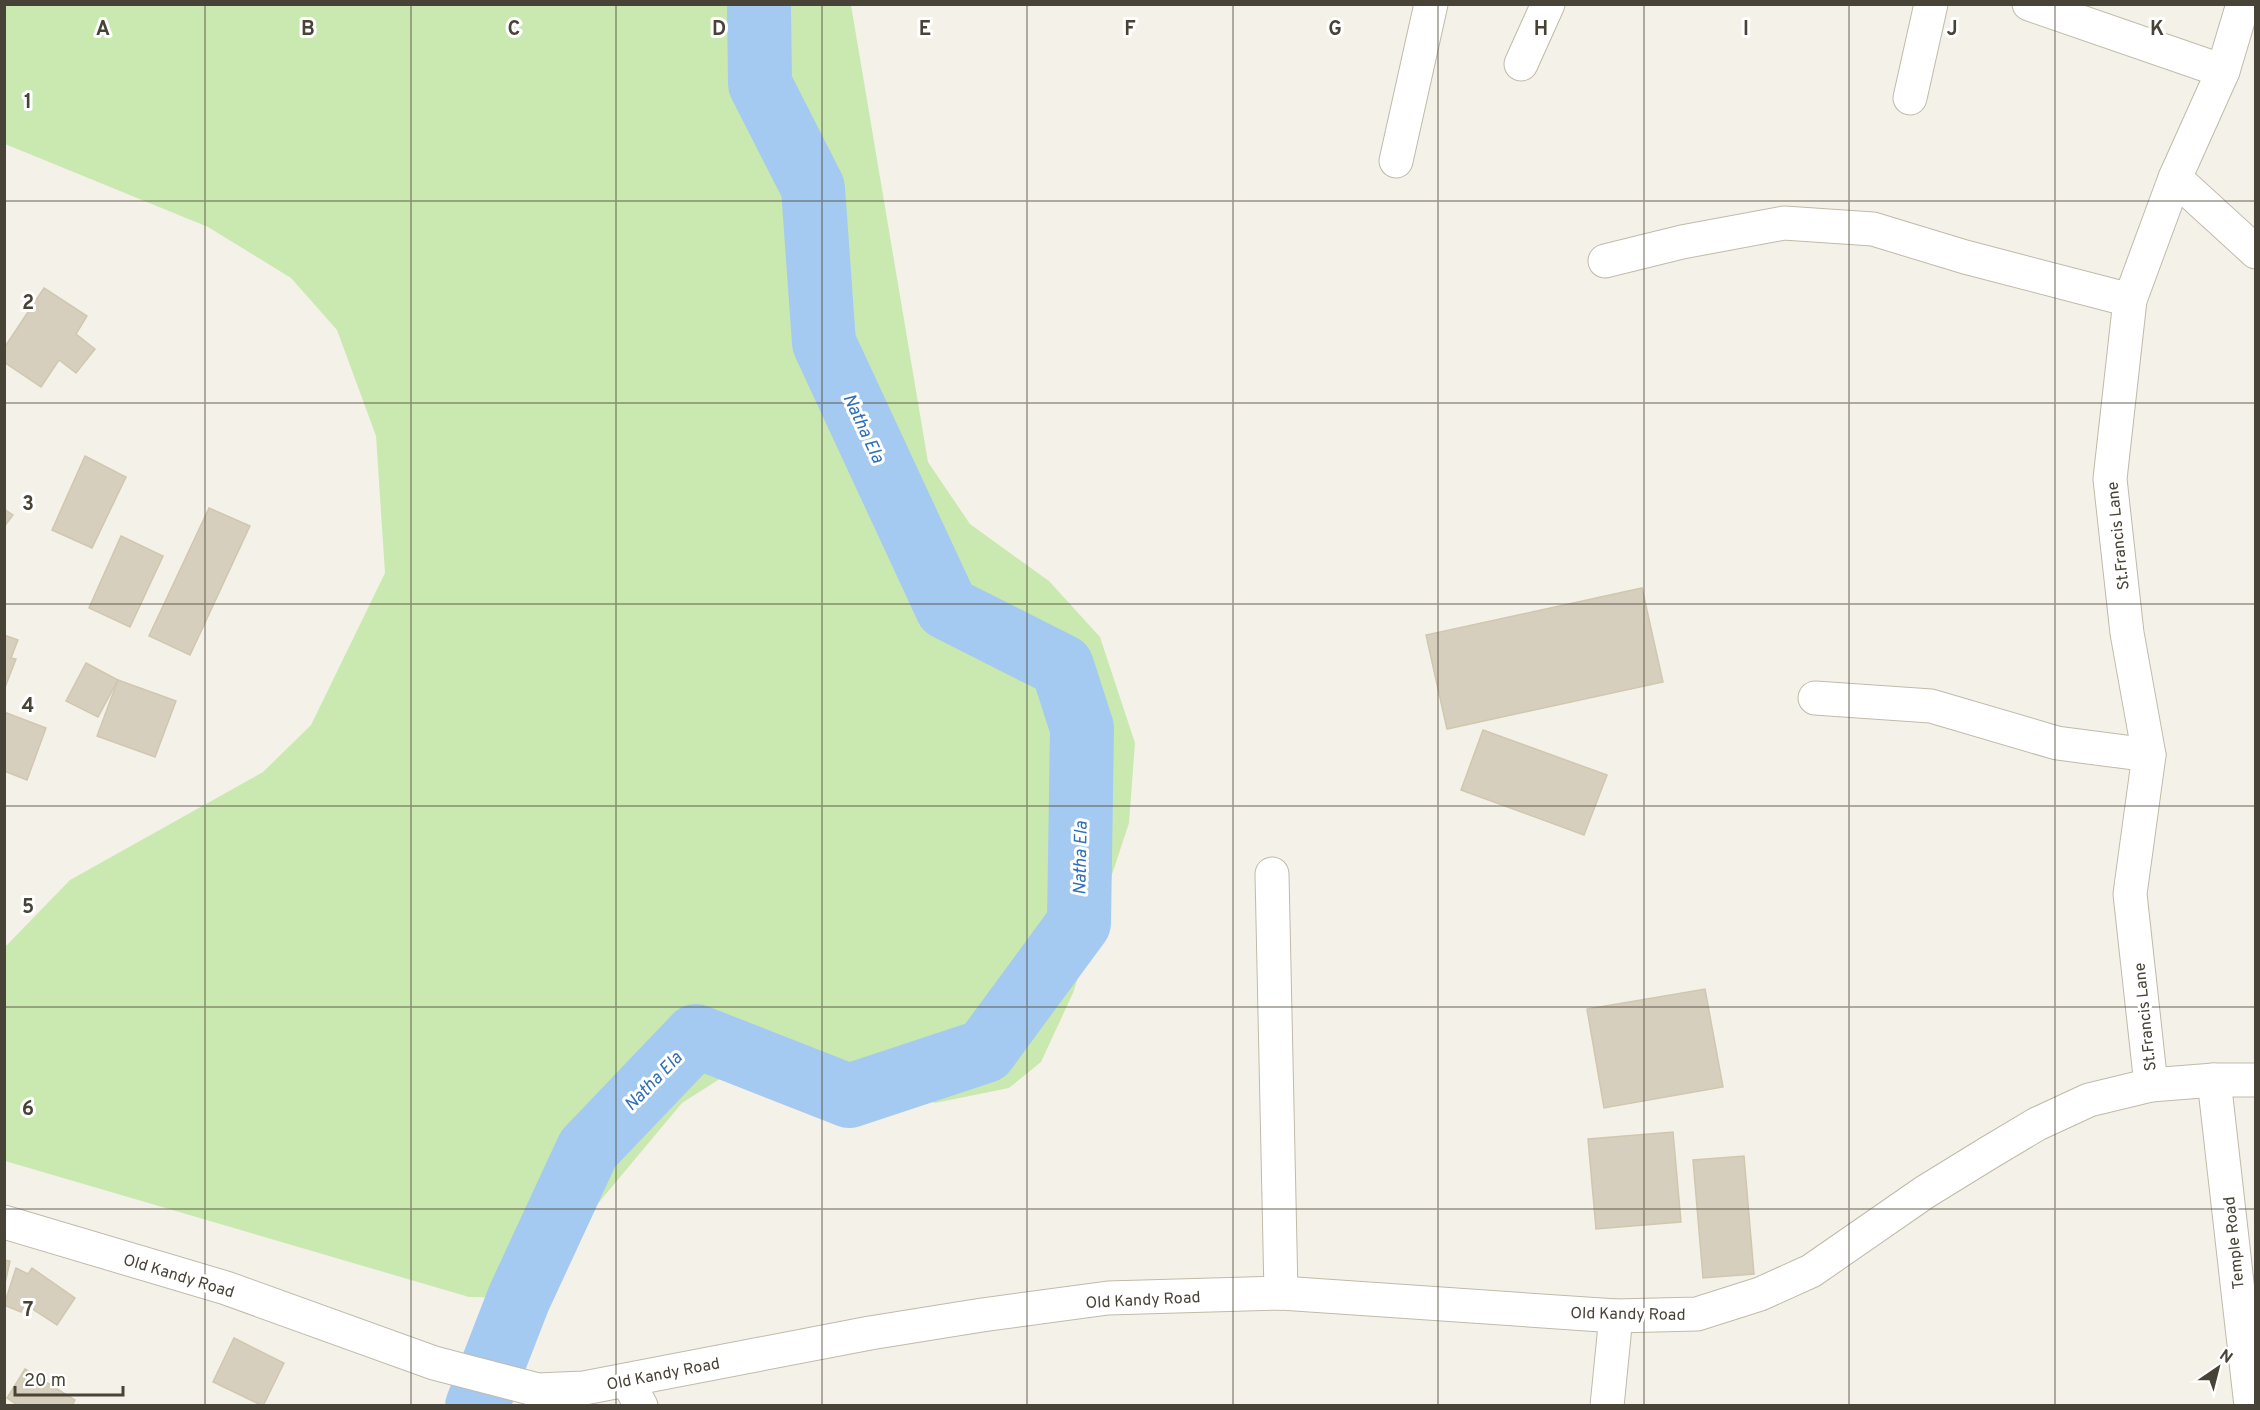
<svg xmlns="http://www.w3.org/2000/svg" width="2260" height="1410" viewBox="0 0 2260 1410" font-family="Overpass,sans-serif">
  <style>
    .green { fill: #cae9b0 }
    .lines { fill: none; stroke-linecap: round; stroke-linejoin: round }
    .river { stroke: #a4caf1; stroke-width: 64 }
    .building { fill: #d6cfbd; stroke: #d1c7b0; stroke-width: 1.5 }
    .minor-casing { stroke: #c0baaa; stroke-width: 35 }
    .tertiary-casing { stroke: #c0baaa; stroke-width: 35 }
    .minor { stroke: #fff; stroke-width: 33 }
    .tertiary { stroke: #fff; stroke-width: 33 }
    .grid { fill: none; stroke: #484337; stroke-width: 1.5; stroke-opacity: 0.55 }
    .labels { text-anchor: middle; stroke-width: 6; stroke-linejoin: round; paint-order: stroke }
    .street-label { font-size: 16px; fill: #484337; stroke: #fff }
    .water-label { font-size: 18px; font-style: italic; fill: #2e6fb6; stroke: #fff }
    .grid-label { font-size: 20px; text-anchor: middle; font-weight: bold; fill: #484337; stroke: #fff; stroke-width: 6; stroke-linejoin: round; paint-order: stroke }
  </style>
  <rect width="100%" height="100%" fill="#f4f2e8"/>
  <path class="green" d="M5 4 851 5 928 462 970 524 1049 581 1100 637 1135 743 1129 823 1073 993 1041 1062 1009 1088 935 1103 818 1065 751 1059 682 1103 519 1298 469 1297 5 1161V947L70 880 263 772 311 725 385 573 376 436 337 330 291 278 208 227 5 144Z"/>
  <g class="lines">
    <path class="river" d="M477 1406 519 1298 588 1149 696 1036 849 1096 985 1051 1079 923 1082 728 1062 666 947 608 824 343 813 188 760 84 759 4"/>
  </g>
  <g class="building">
    <path d="M44 288 87 316 76 334 95 349 76 373 59 360 41 387 4 362V348Z"/>
    <path d="M85 456 126 477 92 548 52 530Z"/>
    <path d="M209 508 250 526 190 655 149 636Z"/>
    <path d="M4 509 13 515 4 527Z"/>
    <path d="M121 536 163 556 130 627 89 608Z"/>
    <path d="M1642 588 1663 682 1447 729 1426 635Z"/>
    <path d="M4 635 18 640 11 658 16 659 4 690Z"/>
    <path d="M86 663 118 680 98 717 66 701Z"/>
    <path d="M118 680 176 701 155 757 97 736Z"/>
    <path d="M4 712 46 728 27 780 4 771Z"/>
    <path d="M1483 730 1607 775 1584 835 1461 790Z"/>
    <path d="M1705 989 1723 1087 1604 1108 1587 1009Z"/>
    <path d="M1673 1132 1681 1222 1596 1229 1588 1139Z"/>
    <path d="M1744 1156 1754 1274 1703 1278 1693 1160Z"/>
    <path d="M4 1260 10 1261 4 1288Z"/>
    <path d="M16 1268 28 1274 32 1268 75 1298 57 1325 25 1304 21 1312 4 1305Z"/>
    <path d="M234 1338 284 1363 263 1406 213 1382Z"/>
    <path d="M25 1369 75 1400 72 1406H19L7 1398Z"/>
  </g>
  <g class="lines">
    <defs>
      <g id="minor">
        <path d="M2029 4 2223 71"/>
        <path d="M1521 64 1548 4"/>
        <path d="M1910 98 1931 4"/>
        <path d="M1396 161 1431 4"/>
        <path d="M2175 178 2256 252"/>
        <path d="M1605 261 1682 242 1784 223 1873 229 1965 257 2130 300"/>
        <path d="M1815 698 1931 706 2057 743 2149 755"/>
        <path d="M1272 874 1281 1293"/>
        <path d="M2151 1085 2130 894 2149 755 2127 633 2110 479 2130 300 2175 178 2223 71 2243 4"/>
        <path d="M627 1380 641 1406"/>
        <path d="M1607 1406 1616 1316"/>
      </g>
      <g id="tertiary">
        <path d="M2214 1080 2251 1406"/>
        <path d="M4 1222 226 1288 434 1363 538 1390 584 1388 870 1333 982 1315 1108 1298 1281 1293 1616 1316 1697 1314 1760 1294 1811 1271 1925 1192 1990 1152 2037 1124 2089 1100 2151 1085 2214 1080H2256"/>
      </g>
    </defs>
    <use href="#minor" class="minor-casing"/>
    <use href="#tertiary" class="tertiary-casing"/>
    <use href="#minor" class="minor"/>
    <use href="#tertiary" class="tertiary"/>
  </g>
  <path class="grid" d="M205 4V1406M411 4V1406M616 4V1406M822 4V1406M1027 4V1406M1233 4V1406M1438 4V1406M1644 4V1406M1849 4V1406M2055 4V1406M4 201H2256M4 403H2256M4 604H2256M4 806H2256M4 1007H2256M4 1209H2256"/>
  <g class="labels">
    <g class="street-label">
      <text transform="translate(2117 536) rotate(-96)" y="6">St.Francis Lane</text>
      <text transform="translate(2144 1017) rotate(-96)" y="6">St.Francis Lane</text>
      <text transform="translate(2233 1243) rotate(-96)" y="6">Temple Road</text>
      <text transform="translate(179 1275) rotate(17)" y="6">Old Kandy Road</text>
      <text transform="translate(1143 1299) rotate(-3)" y="6">Old Kandy Road</text>
      <text transform="translate(1628 1313) rotate(1)" y="6">Old Kandy Road</text>
      <text transform="translate(663 1373) rotate(-11)" y="6">Old Kandy Road</text>
    </g>
    <g class="water-label">
      <text transform="translate(864 428) rotate(65)" y="6">Natha Ela</text>
      <text transform="translate(1080 858) rotate(-89)" y="6">Natha Ela</text>
      <text transform="translate(653 1081) rotate(-46)" y="6">Natha Ela</text>
    </g>
  </g>
  <g class="grid-label">
    <text x="103" y="35">A</text>
    <text x="308" y="35">B</text>
    <text x="514" y="35">C</text>
    <text x="719" y="35">D</text>
    <text x="925" y="35">E</text>
    <text x="1130" y="35">F</text>
    <text x="1335" y="35">G</text>
    <text x="1541" y="35">H</text>
    <text x="1746" y="35">I</text>
    <text x="1952" y="35">J</text>
    <text x="2157" y="35">K</text>
    <text x="28" y="108">1</text>
    <text x="28" y="309">2</text>
    <text x="28" y="510">3</text>
    <text x="28" y="712">4</text>
    <text x="28" y="913">5</text>
    <text x="28" y="1115">6</text>
    <text x="28" y="1316">7</text>
  </g>
  <rect width="2260" height="1410" fill="none" stroke="#484337" stroke-width="12"/>
  <g transform="translate(2218 1368) rotate(35)" stroke="#ffffff" stroke-width="4.5" paint-order="stroke">
  <path d="M0-4.5L10 22L0 15L-10 22Z" fill="#484337"/>
  <text y="-9" font-size="16" font-weight="bold" text-anchor="middle" fill="#484337">N</text>
  </g>
  <path d="M15 1386v9h108v-9" fill="none" stroke="#484337" stroke-width="3"/>
  <text x="24" y="1386" font-size="18" fill="#484337" stroke="#ffffff" stroke-width="4.5" paint-order="stroke">20 m</text>
</svg>
